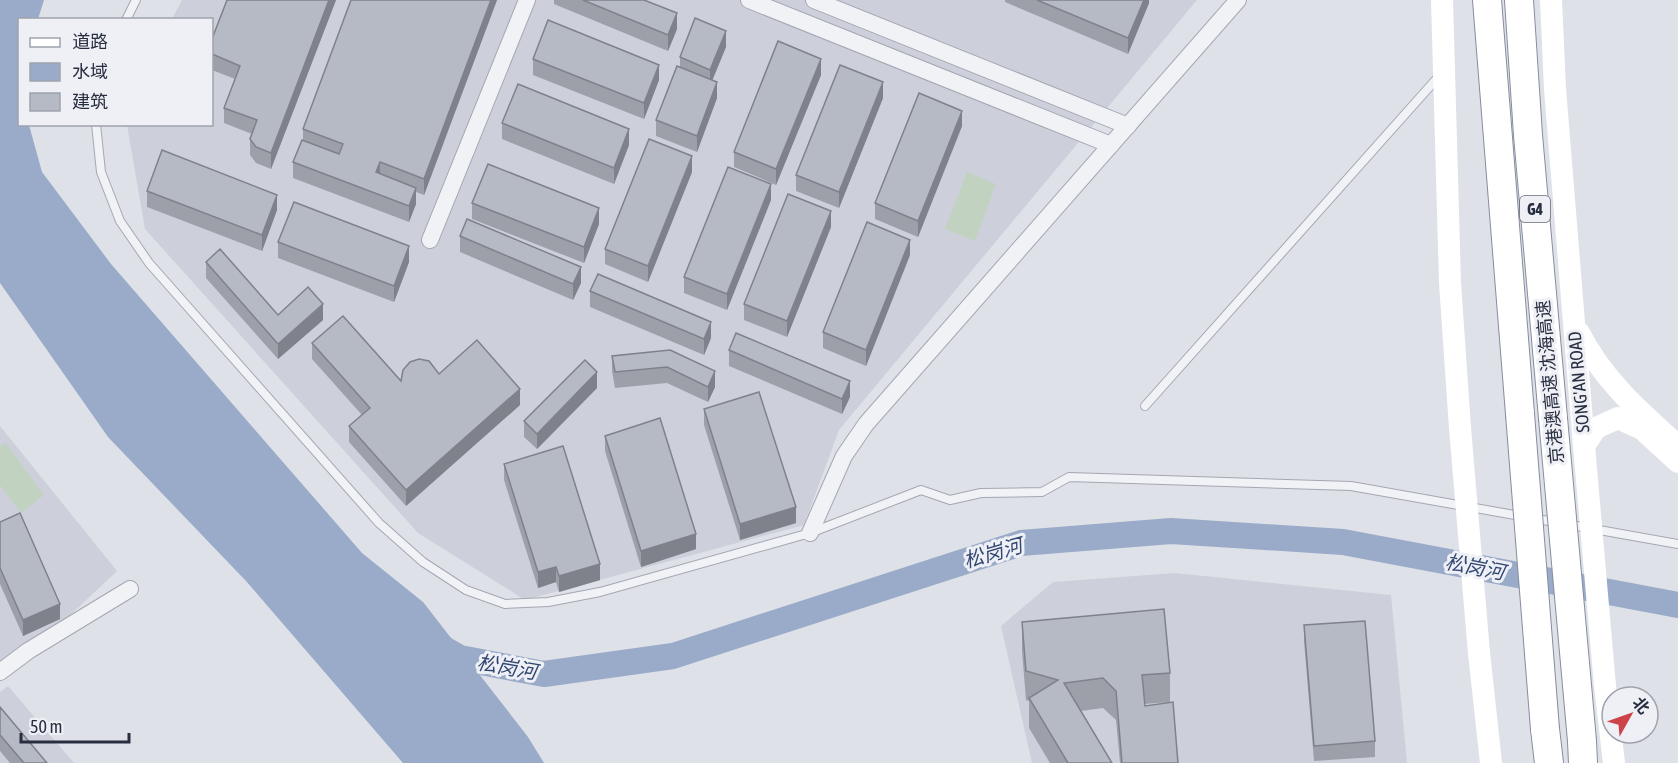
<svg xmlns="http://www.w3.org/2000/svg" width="1678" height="763" viewBox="0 0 1678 763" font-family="'Asap Condensed','Noto Sans SC',sans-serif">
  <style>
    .built { fill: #cdd0da }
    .green { fill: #c2d2c0 }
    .water { fill: #99abc8 }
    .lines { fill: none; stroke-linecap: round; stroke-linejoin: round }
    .river { stroke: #99abc8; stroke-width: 26 }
    .lane-casing { stroke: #a4a7b2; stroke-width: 10 }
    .street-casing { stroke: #a4a7b2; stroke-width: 18 }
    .highway-casing { stroke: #868d9e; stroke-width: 30 }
    .lane { stroke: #f1f2f6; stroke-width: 8 }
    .street { stroke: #f1f2f6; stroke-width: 16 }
    .secondary { stroke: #fff; stroke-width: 22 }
    .highway { stroke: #fff; stroke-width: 28 }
    .highway-bridge-casing { stroke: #868d9e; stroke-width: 30; stroke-linecap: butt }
    .secondary-bridge { stroke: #fff; stroke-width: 22 }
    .highway-bridge { stroke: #fff; stroke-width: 28 }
    .wall { fill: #9da0a9; fill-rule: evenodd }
    .shaded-wall { fill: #7f828a }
    .building { fill: #b6bac5; stroke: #7f828a; stroke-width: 1.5 }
    .labels { text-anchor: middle; stroke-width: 6; stroke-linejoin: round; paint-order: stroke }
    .shield { fill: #eef0f6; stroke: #636876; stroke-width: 1.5 }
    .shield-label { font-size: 16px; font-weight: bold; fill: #282d3f }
    .street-label { font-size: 18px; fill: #282d3f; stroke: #eef0f6 }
    .water-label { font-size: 20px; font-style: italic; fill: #324772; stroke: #eef0f6 }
  </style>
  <rect width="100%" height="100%" fill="#dee1e8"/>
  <g class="built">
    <path d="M182 0H1197L839 430 804 525 525 600 418 533 145 229 127 125 212 124V20L172 19Z"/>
    <path d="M0 426 117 571 66 619 0 663Z"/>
    <path d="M1175 573 1391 595 1407 763H1032L1001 626 1053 582Z"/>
    <path d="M8 686 74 763H0V692Z"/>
  </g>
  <g class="green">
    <path d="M967 172 996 184 975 241 945 229Z"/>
    <path d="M6 443 44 495 21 513 0 485V447Z"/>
  </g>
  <path class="water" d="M0 0H44L38 19 20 20V124L29 125 42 172 111 264 362 553 423 602 528 737 544 763H403L246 581 108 437 0 283Z"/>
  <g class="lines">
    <path class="river" d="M437 645 460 658 544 674 673 656 1021 543 1171 531 1343 542 1678 605"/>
    <defs>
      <g id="lane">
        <path d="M126 20 136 0"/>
        <path d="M96 124 101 172 120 221 149 263 379 523 423 562 466 590 505 604 548 602 600 592 810 533 921 490 950 500 981 493 1042 492 1069 477 1351 486 1678 544"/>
        <path d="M1145 406 1440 75"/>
      </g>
      <g id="street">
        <path d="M749 0 1111 145"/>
        <path d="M814 0 1128 126"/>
        <path d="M430 240 527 0"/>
        <path d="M810 533 844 456 866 424 1238 0"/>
        <path d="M0 672 28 651 130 589"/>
      </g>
      <g id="highway">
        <path d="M1487 0 1520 414"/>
        <path d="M1519 0 1528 135 1553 418"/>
        <path d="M1545 729 1549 763"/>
        <path d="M1582 741 1583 763"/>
      </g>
    </defs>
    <use href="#lane" class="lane-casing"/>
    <use href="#street" class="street-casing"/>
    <use href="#highway" class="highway-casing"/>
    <use href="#lane" class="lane"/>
    <use href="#street" class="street"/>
    <g class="secondary">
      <path d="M1442 0 1450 283 1460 428"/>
      <path d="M1551 0 1555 89 1584 446"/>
      <path d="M1579 333C1603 380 1640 412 1678 446"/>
      <path d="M1584 446 1596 428 1618 418 1642 429 1678 462"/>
      <path d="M1479 653 1491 763"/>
      <path d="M1605 686 1614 763"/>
    </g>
    <use href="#highway" class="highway"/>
    <defs>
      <g id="highway-bridge">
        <path d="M1520 414 1545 729"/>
        <path d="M1553 418 1582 741"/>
      </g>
    </defs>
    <use href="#highway-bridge" class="highway-bridge-casing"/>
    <g class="secondary-bridge">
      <path d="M1460 428 1479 653"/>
      <path d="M1584 446 1605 686"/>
    </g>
    <use href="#highway-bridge" class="highway-bridge"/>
  </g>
  <g class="wall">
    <path d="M336 0 271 169 256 163 250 155V139L252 134 224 123V108L235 79 212 70V39Z"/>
    <path d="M497 0 424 195 416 192V204L409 222 293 178V162L303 140V129Z"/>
    <path d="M554 0H644L677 29 668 51 554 4Z"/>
    <path d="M1005 0H1149V3L1128 54 1005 2Z"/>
    <path d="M726 47 712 80 717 98 697 152 656 136V120L680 68V57Z"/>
    <path d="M533 59 659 80 644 119 533 75Z"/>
    <path d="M821 75 776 185 734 167V152Z"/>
    <path d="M883 98 839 208 796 191V175Z"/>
    <path d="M502 123 629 145 614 184 502 139Z"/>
    <path d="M962 126 918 237 875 219V203Z"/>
    <path d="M692 172 648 282 605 264V249Z"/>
    <path d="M147 191 277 210 262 251 147 207Z"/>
    <path d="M771 200 727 310 684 293V277Z"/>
    <path d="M472 203 599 224 584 263 472 219Z"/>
    <path d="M831 227 787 337 744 320V304Z"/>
    <path d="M460 236 581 283 573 300 460 252Z"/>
    <path d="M278 242 409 262 394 302 278 258Z"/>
    <path d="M910 255 866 366 823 348V332Z"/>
    <path d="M206 262 278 315 323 320 278 359 206 278Z"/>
    <path d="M590 291 711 338 704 355 590 307Z"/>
    <path d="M312 343 401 381 439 374 520 405 406 506 349 442V426L362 415 312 359Z"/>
    <path d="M670 350 715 387 708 402 667 383 615 388 612 371V356Z"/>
    <path d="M729 350 850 397 842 414 729 366Z"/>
    <path d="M597 388 537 449 524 437V421Z"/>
    <path d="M704 409 796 523 740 540 704 425Z"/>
    <path d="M605 436 696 549 641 567 605 451Z"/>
    <path d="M504 464 600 580 559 592 556 582 538 588 504 480Z"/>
    <path d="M0 522 60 619 23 636 0 584Z"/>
    <path d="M1022 622 1170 673V702L1178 763H1120L1116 720 1103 708 1081 711 1112 763H1050L1029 728V701L1026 700 1022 651ZM1170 702 1145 706 1144 704Z"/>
    <path d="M1304 625 1375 741V757L1314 761 1304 641Z"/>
    <path d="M0 707 47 763H10L0 751Z"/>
  </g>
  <g class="shaded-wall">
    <path d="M329 0H336L271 169V153Z"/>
    <path d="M491 0H497L424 195V179Z"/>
    <path d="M1144 0H1149V3L1128 54V38Z"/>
    <path d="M677 13V29L668 51V35Z"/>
    <path d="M726 31V47L710 86V70Z"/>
    <path d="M821 59V75L776 185V169Z"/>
    <path d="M659 65V80L644 119V103Z"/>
    <path d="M717 82V98L697 152V136Z"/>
    <path d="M883 82V98L839 208V192Z"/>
    <path d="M962 111V126L918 237V221Z"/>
    <path d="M629 129V145L614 184V168Z"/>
    <path d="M692 156V172L648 282V266Z"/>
    <path d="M380 162V178L376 172Z"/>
    <path d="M771 184V200L727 310V294Z"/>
    <path d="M416 188V204L409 222V206Z"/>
    <path d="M277 195V210L262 251V235Z"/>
    <path d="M599 208V224L584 263V247Z"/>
    <path d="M831 211V227L787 337V321Z"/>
    <path d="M910 240V255L866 366V350Z"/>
    <path d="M409 246V262L394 302V286Z"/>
    <path d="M581 267V283L573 300V284Z"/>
    <path d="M323 304V320L278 359V344Z"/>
    <path d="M711 322V338L704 355V339Z"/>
    <path d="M715 371V387L708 402V387Z"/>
    <path d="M597 372V388L537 449V434Z"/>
    <path d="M850 381V397L842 414V399Z"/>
    <path d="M520 389V405L406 506V490Z"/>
    <path d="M796 507V523L740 540V524Z"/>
    <path d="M696 534V549L641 567V551Z"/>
    <path d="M600 564V580L559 592V576Z"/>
    <path d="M556 567V582L538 588V572Z"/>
    <path d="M60 604V619L23 636V620Z"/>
  </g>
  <g class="building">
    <path d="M227 0H329L271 153 256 147 250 139 257 120 224 108 240 66 212 54V39Z"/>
    <path d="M351 0H491L424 179 380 162 376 172 416 188 409 206 293 162 302 140 339 154 343 144 303 129Z"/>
    <path d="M583 0H644L677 13 668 35Z"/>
    <path d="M1037 0H1144L1128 38Z"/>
    <path d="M695 18 726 31 710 70 680 57Z"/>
    <path d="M548 20 659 65 644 103 533 59Z"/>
    <path d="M778 41 821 59 776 169 734 152Z"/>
    <path d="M840 65 883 82 839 192 796 175Z"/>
    <path d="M677 66 717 82 697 136 656 120Z"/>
    <path d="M518 84 629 129 614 168 502 123Z"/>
    <path d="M919 93 962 111 918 221 875 203Z"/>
    <path d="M649 139 692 156 648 266 605 249Z"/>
    <path d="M162 150 277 195 262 235 147 191Z"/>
    <path d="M488 164 599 208 584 247 472 203Z"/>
    <path d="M728 167 771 184 727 294 684 277Z"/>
    <path d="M788 194 831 211 787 321 744 304Z"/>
    <path d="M294 202 409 246 394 286 278 242Z"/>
    <path d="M467 219 581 267 573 284 460 236Z"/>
    <path d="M867 222 910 240 866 350 823 332Z"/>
    <path d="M220 249 278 315 308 287 323 304 278 344 206 262Z"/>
    <path d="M598 274 711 322 704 339 590 291Z"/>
    <path d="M343 316 401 381 403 370 410 362 419 359 429 361 439 374 477 340 520 389 406 490 349 426 370 408 312 343Z"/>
    <path d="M736 333 850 381 842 399 729 350Z"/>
    <path d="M670 350 715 371 708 387 667 367 615 372 612 356Z"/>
    <path d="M585 360 597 372 537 434 524 421Z"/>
    <path d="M759 392 796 507 740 524 704 409Z"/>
    <path d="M660 418 696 534 641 551 605 436Z"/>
    <path d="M563 446 600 564 559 576 556 567 538 572 504 464Z"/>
    <path d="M20 513 60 604 23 620 0 568V522Z"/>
    <path d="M1164 609 1170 673 1142 675 1145 706 1173 702 1178 763H1122L1116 691 1103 678 1064 683 1112 763H1068L1029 698 1058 680 1026 671 1022 622Z"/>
    <path d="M1365 621 1375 741 1314 746 1304 625Z"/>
    <path d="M0 707 47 763H24L0 735Z"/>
  </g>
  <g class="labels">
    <rect class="shield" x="1520" y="196" width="30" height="26" rx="4.5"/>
    <g class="shield-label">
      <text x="1535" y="215">G4</text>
    </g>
    <g class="street-label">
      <text transform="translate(1550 382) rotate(-95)" y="6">京港澳高速 沈海高速</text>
      <text transform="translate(1579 382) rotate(-95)" y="6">SONG'AN ROAD</text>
    </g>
    <g class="water-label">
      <text transform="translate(993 553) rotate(-16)" y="7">松岗河</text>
      <text transform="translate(1475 567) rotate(11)" y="7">松岗河</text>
      <text transform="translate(507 667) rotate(10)" y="7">松岗河</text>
    </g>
  </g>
  <rect x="18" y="18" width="195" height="108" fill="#eef0f6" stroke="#9fa2ad" stroke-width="1.5"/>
  <rect x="30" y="38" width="30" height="9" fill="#ffffff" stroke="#9fa2ad" stroke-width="1.5"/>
  <text x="72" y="48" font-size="18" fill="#282d3f">道路</text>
  <rect x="30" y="63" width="30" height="18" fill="#99abc8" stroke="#9fa2ad" stroke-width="1.5"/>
  <text x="72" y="78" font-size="18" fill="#282d3f">水域</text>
  <rect x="30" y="93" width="30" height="18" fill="#b6bac5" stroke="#9fa2ad" stroke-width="1.5"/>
  <text x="72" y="108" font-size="18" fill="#282d3f">建筑</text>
  <g transform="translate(1630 715) rotate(50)"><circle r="28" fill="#eef0f6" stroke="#9fa2ad" stroke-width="1.5"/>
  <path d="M0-4.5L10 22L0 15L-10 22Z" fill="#cd4348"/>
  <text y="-9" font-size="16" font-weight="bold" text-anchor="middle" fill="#282d3f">北</text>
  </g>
  <path d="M21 733v9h108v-9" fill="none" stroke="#282d3f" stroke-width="3"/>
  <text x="30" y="733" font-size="18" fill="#282d3f" stroke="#eef0f6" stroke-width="4.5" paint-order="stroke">50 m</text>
</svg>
